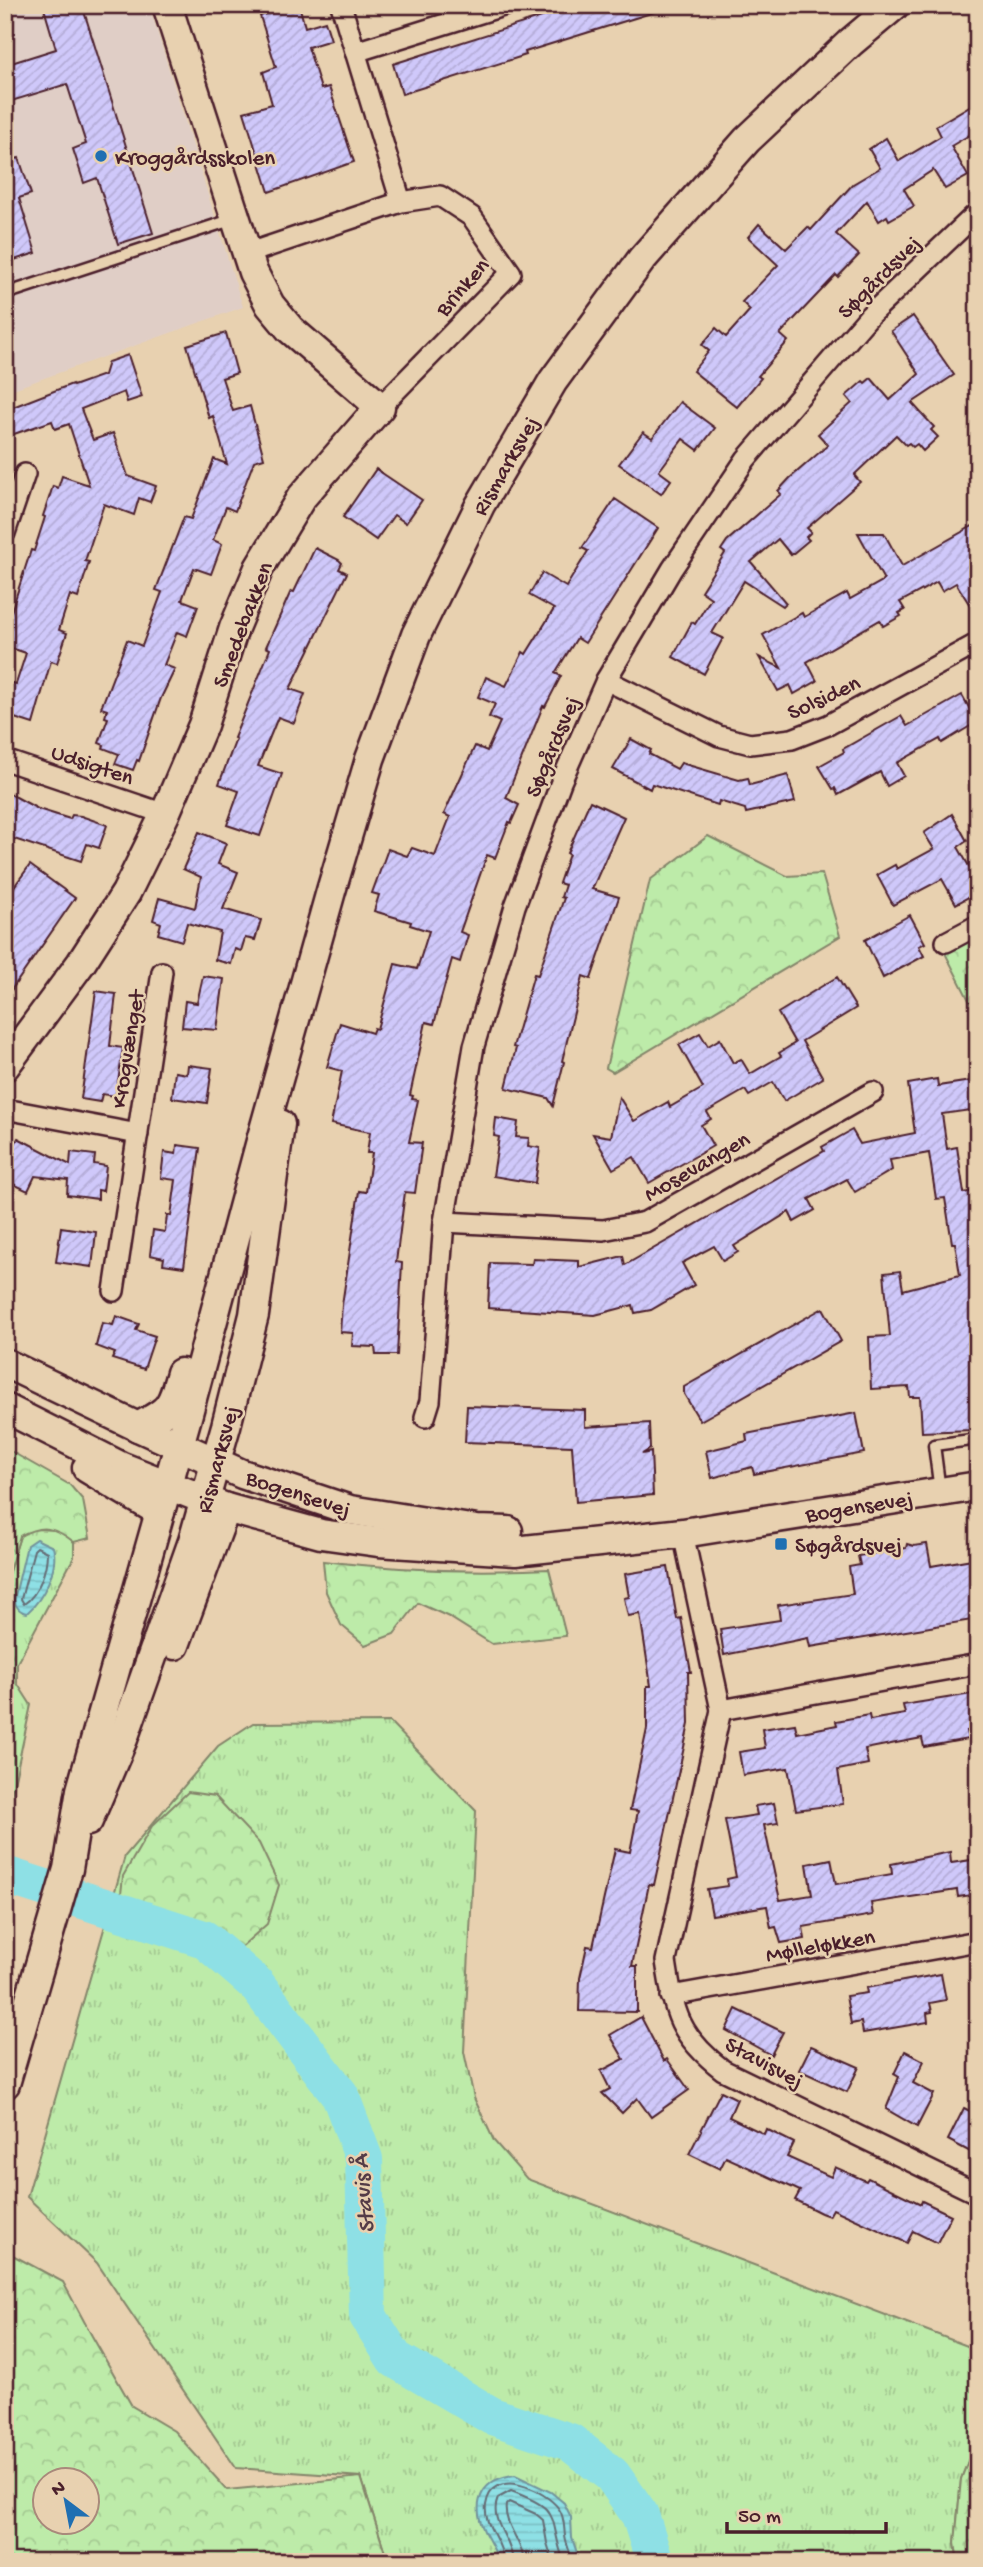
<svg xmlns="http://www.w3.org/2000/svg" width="983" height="2567" viewBox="0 0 983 2567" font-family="'Gochi Hand',sans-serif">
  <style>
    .built { fill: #e0cec6 }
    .grass { fill: url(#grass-tufts); stroke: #84856a; stroke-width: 2 }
    .forest { fill: url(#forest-crowns); stroke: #84856a; stroke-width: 2; fill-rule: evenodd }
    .water { fill: url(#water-rules); stroke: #73939b; stroke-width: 2 }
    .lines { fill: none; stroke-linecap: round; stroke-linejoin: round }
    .shore { stroke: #656c75; stroke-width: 2 }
    .river { stroke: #8ee0e5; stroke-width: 38 }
    .building { fill: url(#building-hatch); stroke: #4a1f2b; stroke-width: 2 }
    .lane-casing { stroke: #4a1f2b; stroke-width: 15 }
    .street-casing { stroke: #4a1f2b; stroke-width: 24 }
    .secondary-casing { stroke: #4a1f2b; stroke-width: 33 }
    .lane { stroke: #e8d1b0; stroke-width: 10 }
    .street { stroke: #e8d1b0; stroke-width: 19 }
    .secondary { stroke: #e8d1b0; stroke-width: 28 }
    .poi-dot { fill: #1f6fb2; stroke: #e8d1b0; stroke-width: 2.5 }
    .labels { text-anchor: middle; stroke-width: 5; stroke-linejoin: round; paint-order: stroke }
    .poi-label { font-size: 23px; fill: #4a1f2b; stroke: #e8d1b0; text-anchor: start }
    .street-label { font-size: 23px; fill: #4a1f2b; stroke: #e8d1b0 }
    .water-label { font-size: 24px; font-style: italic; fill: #543c47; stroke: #e8d1b0 }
  </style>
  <defs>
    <pattern id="grass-tufts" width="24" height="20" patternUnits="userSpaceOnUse" patternTransform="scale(1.75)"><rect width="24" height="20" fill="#bdeba9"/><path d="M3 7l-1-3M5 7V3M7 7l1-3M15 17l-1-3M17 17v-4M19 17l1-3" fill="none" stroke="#a4c992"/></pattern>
    <pattern id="forest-crowns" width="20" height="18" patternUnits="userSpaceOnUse" patternTransform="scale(1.75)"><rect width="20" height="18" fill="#bdeba9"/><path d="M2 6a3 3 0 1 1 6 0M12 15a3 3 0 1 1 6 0" fill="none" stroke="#a4c992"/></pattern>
    <pattern id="water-rules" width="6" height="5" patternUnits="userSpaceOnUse" patternTransform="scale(1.75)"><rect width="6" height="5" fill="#8ee0e5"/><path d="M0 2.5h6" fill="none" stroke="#7cc0c5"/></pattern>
    <pattern id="building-hatch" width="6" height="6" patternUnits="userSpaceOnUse" patternTransform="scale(1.75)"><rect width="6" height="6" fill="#cfc8fa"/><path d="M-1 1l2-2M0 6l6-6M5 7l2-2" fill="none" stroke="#b3abd6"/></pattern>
  </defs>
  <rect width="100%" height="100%" fill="#e8d1b0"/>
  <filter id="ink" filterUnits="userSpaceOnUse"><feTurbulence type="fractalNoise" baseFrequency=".0143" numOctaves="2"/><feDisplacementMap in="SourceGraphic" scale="14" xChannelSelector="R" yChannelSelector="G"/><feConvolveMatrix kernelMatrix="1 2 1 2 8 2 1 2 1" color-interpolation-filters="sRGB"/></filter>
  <g filter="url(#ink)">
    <path class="built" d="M5 5H149L243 307 5 392Z"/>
    <g class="grass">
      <path d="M32 1529 58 1530 74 1542V1557L17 1663V1683L31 1705 5 1825V1584L20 1536Z"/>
      <path d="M390 1722 476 1811 464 2052 474 2098 494 2141 527 2179 978 2350V2436L961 2479 955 2543 958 2562H388L361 2477 236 2468 97 2263 27 2197 125 1856 218 1746 253 1723Z"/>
    </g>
    <g class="forest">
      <path d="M708 836 787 876 822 874 840 936 613 1072 606 1068 650 880Z"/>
      <path d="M978 935V1018L945 953Z"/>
      <path d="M5 1448 70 1485 83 1500 90 1538 74 1542C55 1527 42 1524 20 1536L5 1584Z"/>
      <path d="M323 1561C398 1570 473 1573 549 1569L566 1636 492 1644 449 1617 418 1603 394 1634 365 1645 341 1625 326 1592Z"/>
      <path d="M188 1792 215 1796 259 1843 279 1885 267 1924 240 1948 204 1939 119 1912 123 1876 152 1826Z"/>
      <path d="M5 2251 63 2282 92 2336 132 2406 174 2431 227 2490 361 2477 388 2562H5ZM46 2480H88V2522H46Z"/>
      <path d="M978 2436V2562H958L955 2543 961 2479Z"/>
    </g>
    <g class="water">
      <path d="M36 1539 53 1547C59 1568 43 1599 27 1613 19 1612 16 1607 14 1600L27 1545Z"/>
      <path d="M515 2475 551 2492 564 2503 571 2517 572 2538 580 2562H498C496 2550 489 2541 484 2531 471 2502 482 2478 515 2475Z"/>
    </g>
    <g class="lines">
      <g class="shore">
        <path d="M37 1547 47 1552C47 1569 39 1594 24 1604L21 1599 34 1550Z"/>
        <path d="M504 2562C503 2542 483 2526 486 2505 492 2465 546 2490 559 2509 566 2519 563 2530 566 2541 568 2548 571 2555 573 2562"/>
        <path d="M513 2562C512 2538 488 2522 498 2498L511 2491C565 2511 547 2516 564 2562"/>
        <path d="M524 2562C523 2542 503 2524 506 2505L509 2502 536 2514 543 2520 547 2543 553 2562"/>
      </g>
      <path class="river" d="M5 1875 204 1939 256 1984 340 2095 364 2159 368 2316 395 2359 492 2416 570 2442 612 2475 640 2515 655 2562"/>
    </g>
    <g class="building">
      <path d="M43 5H82L153 233 118 244 97 178 84 183 73 149 86 144 67 84 5 103V65L56 49Z"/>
      <path d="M294 5H299L305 27 325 21 331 40 308 47 321 89 329 87 354 162 269 192 244 112 272 104 263 72 276 67 260 16Z"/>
      <path d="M580 5H663L664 9 525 52 526 55 402 94 393 64Z"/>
      <path d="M978 101V130L951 146 968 176 945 189 933 170 904 189 914 206 889 220 887 216 879 221 867 201 836 234 859 255 838 277 836 275 780 334 788 341 758 376 761 378 737 407 693 371 709 351 702 345 716 328 726 337 750 310 742 302 778 265 748 237 759 224 786 249 808 227 811 230 853 184 880 168 869 149 886 138 899 161 941 136 936 126Z"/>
      <path d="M19 158 31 194 19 198 36 253 5 263V162Z"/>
      <path d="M913 316 954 375 912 403 934 427 931 430 938 437 923 451 917 444 913 447 909 443 906 445 896 435 854 475 860 482 807 528 811 532 806 537 809 540 791 555 778 539 751 562 786 603 783 606 744 581 712 633 723 638 704 674 673 657 692 622 695 624 711 598 701 591 725 553 721 550 727 541 781 494 778 491 790 478 828 445 818 434 852 403 846 396 863 381 865 383 871 378 890 400 919 374 891 331Z"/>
      <path d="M226 333 237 373 222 378 233 411 250 406 264 458 254 461 235 511 226 507 213 540 222 544 211 574 194 568 182 600 198 606 187 636 177 632 164 665 175 669 161 698 139 761 137 760 133 770 115 764 119 754 103 748 104 745 99 743 108 718 105 717 107 710 101 708 127 640 142 646 162 592 156 590 184 517 191 519 214 459 227 464 213 416 209 418 187 345Z"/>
      <path d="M128 355 142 397 127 402 124 392 81 409 93 440 113 433 128 476 156 486 150 502 139 498 134 515 104 504 85 561 89 562 78 598 70 595 59 630 67 633 57 663 51 661 33 724 5 715V681L16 684 26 653 5 646V631L31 550 34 551 45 517 43 516 53 486 58 488 62 476 89 485 69 424 55 429 52 421 5 437V410L72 384 73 386 104 375 108 362Z"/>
      <path d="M680 402 715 428 698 450 683 439 659 471 671 480 661 494 619 464 643 432 652 438Z"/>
      <path d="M376 469 422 500 406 523 394 515 376 540 343 517Z"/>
      <path d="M615 499 658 528 585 643 577 638 555 673 561 676 545 707 543 706 506 798 519 805 511 823 509 822 495 858 487 855 460 932 468 935 460 962 452 959 434 1024 426 1022 410 1095 413 1096 412 1099 418 1100 409 1142 422 1143 415 1193 405 1192 396 1262 402 1263 397 1355H376L375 1347 352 1346 353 1333 340 1332 342 1305 359 1191 366 1192 372 1153H367L370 1132 331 1124 342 1071 327 1067 340 1023 372 1033 374 1028 377 1029 395 964 417 969 429 931 410 925 411 922 374 911 379 895 372 893 388 849 407 856 412 848 435 856 450 817 444 814 475 746 487 751 500 722 489 717 495 704 478 697 486 677 506 686 523 652 526 654 554 609 529 595 542 573 566 587 588 551 582 548Z"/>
      <path d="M978 523V618L956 583 942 591 937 582 900 602 905 610 899 613 901 616 883 626 880 620 807 662 817 681 794 694 790 685 778 691 759 657 781 668 763 635 802 613 804 617 847 593 850 599 884 580 858 533H884L902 566Z"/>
      <path d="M315 548 339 560 342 563 339 569 347 573 290 689 305 694 294 723 278 717 258 766 282 774 260 836 227 825 239 791 219 784 236 739 234 738 270 649 266 647 291 591 294 592Z"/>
      <path d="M962 695 977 722 942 743 940 739 897 763 904 776 887 786 880 772 838 795 835 788 833 789 819 766 844 752 843 749 901 716 907 726Z"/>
      <path d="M631 739 651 750 649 754 677 769 681 763 739 780 748 778 750 785 788 775 795 802 746 813 745 809 719 801 718 805 652 784 650 789 613 769Z"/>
      <path d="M5 791 38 809 70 819 72 815 81 816 107 825 99 848 87 844 81 861 5 836Z"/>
      <path d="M590 801 624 817 592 889 619 897 591 979 583 976 562 1061 564 1062 553 1106 548 1098 506 1088 516 1048 513 1047 534 974 538 975 564 898 561 897 565 885 559 883 569 854 567 853Z"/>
      <path d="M952 814 967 841 958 847 978 882V892L956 904 942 879 893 905 877 875 895 865 897 869 934 849 924 833Z"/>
      <path d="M199 832 226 843 218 864 238 872 223 909 261 920 255 940 245 938 241 951 235 949 231 964 215 960 220 932 187 923 182 941 158 934 161 923 153 920 159 898 195 908 201 877 183 869Z"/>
      <path d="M30 865 75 898 5 999V899Z"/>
      <path d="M910 915 925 943 919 946 924 956 883 978 865 940Z"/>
      <path d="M203 976 224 979 217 1030 182 1027 185 1001 197 1003Z"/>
      <path d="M837 977 856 1008 802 1041 823 1078 784 1101 773 1082 749 1096 745 1090 707 1112 711 1119 701 1125 713 1146 649 1183 634 1157 613 1169 593 1134 611 1137 619 1097 634 1121 668 1102 670 1107 703 1088 679 1045 700 1033 708 1046 720 1039 733 1063 741 1059 750 1074 781 1056 779 1053 795 1043 778 1013Z"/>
      <path d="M96 991 116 994 110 1046 123 1048 116 1096 102 1094 100 1102 81 1099Z"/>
      <path d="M188 1065 212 1068 207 1103 172 1098 175 1072 187 1074Z"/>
      <path d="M937 1079 938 1086 978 1080V1109L942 1114 947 1149 957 1147 964 1193 973 1191 978 1220V1383L970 1384 972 1430 922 1432 920 1397H910L909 1387 871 1389 869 1337 890 1336 884 1273 900 1271 903 1290 960 1275 955 1243H952L945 1198 936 1199 929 1153 890 1160 892 1170 855 1192 847 1179 809 1199 815 1210 794 1222 789 1212 734 1246 738 1252 723 1261 714 1246 682 1263 694 1285 651 1310 635 1313 633 1305 595 1315 488 1308 490 1263 532 1264 533 1259 579 1261V1267L623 1256 625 1265 824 1151 822 1147 852 1130 860 1144 915 1133 908 1084Z"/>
      <path d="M496 1118 518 1122 516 1137 529 1138 528 1146 540 1148 535 1183 493 1176 499 1137 494 1136Z"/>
      <path d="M18 1138 70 1165 71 1152 95 1155 94 1164 106 1166 103 1191 98 1190V1199L67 1195 68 1180 35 1176 28 1191 5 1180V1142L14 1146Z"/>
      <path d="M177 1145 200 1148 184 1267 163 1264 164 1258 150 1255 153 1230 165 1232 167 1215 171 1216 176 1180 161 1178 164 1152 176 1154Z"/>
      <path d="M61 1227 96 1232 92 1267 56 1262Z"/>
      <path d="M823 1308 841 1341 700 1421 684 1394V1387Z"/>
      <path d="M116 1316 139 1324 136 1330 155 1336 144 1369 112 1359 115 1353 96 1346 102 1323 113 1325Z"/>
      <path d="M467 1406 585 1410V1427L649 1423 650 1449 642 1454 651 1452 653 1495 576 1502 572 1446 465 1442Z"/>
      <path d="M856 1413 864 1453 754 1474 752 1467 712 1478 706 1451 747 1441 746 1434Z"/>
      <path d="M907 1544 914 1546 927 1544 931 1566 978 1558V1619L810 1647 808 1638 724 1655 720 1629 780 1620 778 1605 853 1594 849 1567 860 1565 858 1556 906 1548Z"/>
      <path d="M668 1567 677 1619 681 1618 691 1672H688L689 1724 654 1885 649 1884 632 1966H637V2012L579 2011 580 1978 587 1946 593 1947 615 1849 630 1852 638 1811 630 1810 647 1729V1686H651L640 1614 628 1616 624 1598 629 1597 625 1574Z"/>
      <path d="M978 1693V1729L966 1731 968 1739 924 1747 922 1738 865 1749 868 1764 838 1770 843 1804 796 1810 788 1768 743 1775 739 1752 765 1748 762 1729 795 1724 797 1733 837 1725 836 1721 869 1715 870 1720 905 1714 903 1705Z"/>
      <path d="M774 1803 778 1823 764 1825 780 1900 812 1895 807 1864 831 1859 836 1884 892 1874 891 1864 950 1852 951 1863 978 1859V1894L958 1897 957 1890 871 1903 873 1915 803 1927 805 1939 781 1943 776 1927 771 1928 767 1906 712 1915 707 1889 728 1886 727 1879 736 1877 725 1820 757 1815 755 1806Z"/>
      <path d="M941 1974 946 2000 930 2003 932 2012 927 2013 928 2022 863 2033 861 2022 851 2024 846 1996 867 1993 866 1988Z"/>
      <path d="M736 2009 783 2032 771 2055 726 2030Z"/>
      <path d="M641 2017 664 2061 667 2059 689 2090 651 2117 637 2098 622 2113 602 2093 610 2089 601 2071 624 2059 610 2035Z"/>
      <path d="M811 2046 859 2067 847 2092 799 2070Z"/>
      <path d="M905 2051 924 2061 913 2083 934 2094 917 2127 886 2109 899 2077 894 2074Z"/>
      <path d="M721 2091 737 2099 729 2117 764 2134 766 2129 794 2143 787 2157 831 2177 835 2167 866 2181 868 2178 921 2204 922 2201 951 2215 937 2243 913 2231 907 2243 833 2209 829 2216 821 2213 795 2200 800 2191 726 2157 720 2169 689 2154Z"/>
      <path d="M964 2108 978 2115V2156L948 2140Z"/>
    </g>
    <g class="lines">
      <defs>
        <g id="lane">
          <path d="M5 294 234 219"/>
          <path d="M940 1491 934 1445 978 1439"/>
        </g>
        <g id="street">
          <path d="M341 5 401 202"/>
          <path d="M355 52 506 5"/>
          <path d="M246 254 401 202 440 196 472 217 511 273 380 407"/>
          <path d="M5 533 25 474"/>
          <path d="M606 680 719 736 750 744 792 739 828 725 978 643"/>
          <path d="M5 760 165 814"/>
          <path d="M946 942 978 925"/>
          <path d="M5 1109 138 1134"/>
          <path d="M444 1222 603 1230 645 1222 873 1092"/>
          <path d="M114 1291 162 972"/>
          <path d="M425 1417 430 1401 444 1222 474 1046 515 906 561 782 606 680 672 569 746 459 870 315 978 212"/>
          <path d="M683 1533 721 1710 666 1961C674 2014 679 2036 723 2070L978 2194"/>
          <path d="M721 1710 978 1664"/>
          <path d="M671 1996 978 1941"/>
        </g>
        <g id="secondary">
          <path d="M5 1066 81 963 126 893 165 814 203 725 234 628 259 568 301 498 380 407 290 329 270 305 253 272 167 5"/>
          <path d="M5 1363 138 1427 242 1474 350 1510 477 1530 508 1531"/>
          <path d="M5 1408 120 1466 226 1508 321 1534 378 1542 515 1551 683 1533 978 1486"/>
          <path d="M138 1427C171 1409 171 1409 181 1373"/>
          <path d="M87 1468 160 1512"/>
          <path d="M175 1645 226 1508"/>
          <path d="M88 1821 123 1739 193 1541 226 1426 254 1315 280 1124"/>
          <path d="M5 2084 68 1869 81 1790 187 1417 262 1137 331 891 370 759 416 635 480 505 553 381 642 259 747 140 851 42 895 5"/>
        </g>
      </defs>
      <use href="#lane" class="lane-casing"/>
      <use href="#street" class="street-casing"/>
      <use href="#secondary" class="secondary-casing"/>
      <use href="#lane" class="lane"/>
      <use href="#street" class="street"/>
      <use href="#secondary" class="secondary"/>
    </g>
  </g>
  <g class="poi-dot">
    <circle cx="101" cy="156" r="7"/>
    <rect x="774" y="1537" width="14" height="14" rx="3.5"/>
  </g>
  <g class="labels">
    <g class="poi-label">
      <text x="115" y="164">Kroggårdsskolen</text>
      <text x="795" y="1552">Søgårdsvej</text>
    </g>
    <g class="street-label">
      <text transform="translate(878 276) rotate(-45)" y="8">Søgårdsvej</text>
      <text transform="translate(461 286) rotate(-49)" y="8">Brinken</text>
      <text transform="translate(504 465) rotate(-60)" y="8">Rismarksvej</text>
      <text transform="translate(241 624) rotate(-69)" y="8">Smedebakken</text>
      <text transform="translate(823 696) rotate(-25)" y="8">Solsiden</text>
      <text transform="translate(551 746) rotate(-67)" y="8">Søgårdsvej</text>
      <text transform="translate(93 763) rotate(19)" y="8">Udsigten</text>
      <text transform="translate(126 1049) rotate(-81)" y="8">Krogvænget</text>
      <text transform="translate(696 1165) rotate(-30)" y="8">Mosevangen</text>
      <text transform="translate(216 1459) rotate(-75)" y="8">Rismarksvej</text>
      <text transform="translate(299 1492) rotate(18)" y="8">Bogensevej</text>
      <text transform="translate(859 1505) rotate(-9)" y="8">Bogensevej</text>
      <text transform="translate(820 1944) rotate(-10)" y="8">Mølleløkken</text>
      <text transform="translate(765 2061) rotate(28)" y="8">Stavisvej</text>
    </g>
    <g class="water-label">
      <text transform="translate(362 2194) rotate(-95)" y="8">Stavis Å</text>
    </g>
  </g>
  <rect width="983" height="2567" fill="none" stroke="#e8d1b0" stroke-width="28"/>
  <rect x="14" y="14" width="955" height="2539" fill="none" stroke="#4a1f2b" stroke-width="2.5" filter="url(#ink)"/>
  <g transform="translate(66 2501) rotate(328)"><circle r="33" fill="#e8d1b0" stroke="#a98a7b" stroke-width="2"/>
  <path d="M0-5L12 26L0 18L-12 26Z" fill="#1f6fb2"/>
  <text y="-10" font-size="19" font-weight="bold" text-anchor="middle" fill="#4a1f2b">N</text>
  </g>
  <path d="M727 2522v10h159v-10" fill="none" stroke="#4a1f2b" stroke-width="3.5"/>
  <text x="738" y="2522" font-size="21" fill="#4a1f2b" stroke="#e8d1b0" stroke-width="5" paint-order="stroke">50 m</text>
</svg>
